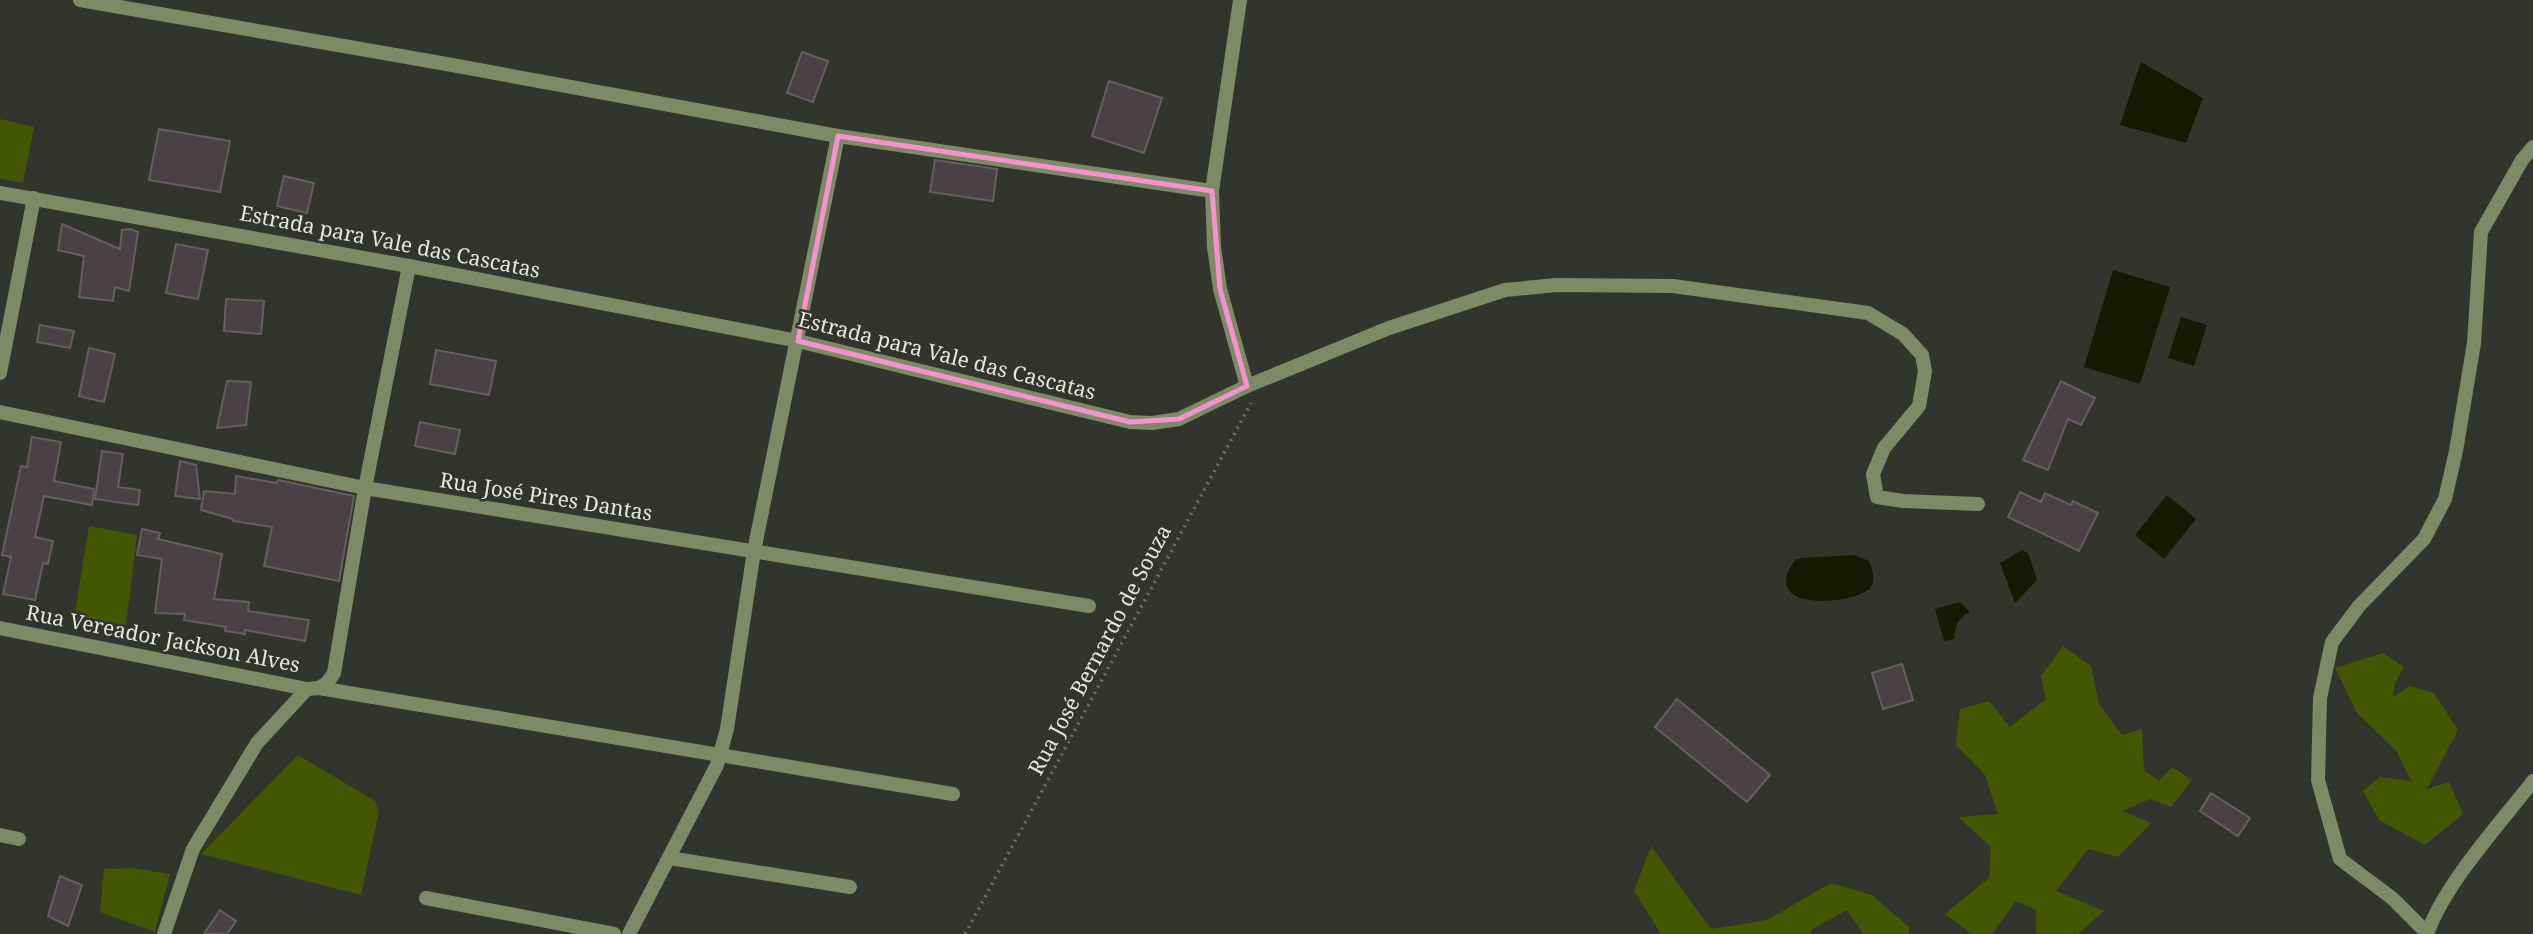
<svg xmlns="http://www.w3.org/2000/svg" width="2533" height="934" viewBox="0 0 2533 934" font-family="'Noto Serif',serif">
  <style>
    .green { fill: #445602 }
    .water { fill: #141b01 }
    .building { fill: #494145; stroke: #665d61; stroke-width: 2 }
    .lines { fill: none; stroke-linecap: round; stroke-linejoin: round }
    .path { stroke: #6d6f68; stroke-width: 3.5; stroke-dasharray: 2 5; stroke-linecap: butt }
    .minor { stroke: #7e8a65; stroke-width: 14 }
    .marked { fill: none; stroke: #f690cf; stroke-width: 5; stroke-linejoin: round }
    .labels { text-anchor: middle; stroke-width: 5; stroke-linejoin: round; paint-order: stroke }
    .street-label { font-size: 21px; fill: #e5e6e1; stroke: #32352d }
  </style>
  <rect width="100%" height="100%" fill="#32352d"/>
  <g class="green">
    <path d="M0 119 34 127 23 183 0 179Z"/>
    <path d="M89 526 137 535 126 625 74 619Z"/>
    <path d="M2063 646 2091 666 2099 704 2122 735 2142 729 2144 770 2159 781 2172 767 2192 780 2171 807 2150 799 2122 811 2151 823 2118 857 2088 849 2056 891 2104 911 2078 934H2036V910L2016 901 1992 934H1972L1945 914 1989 878 1991 847 1958 817 1998 814 1985 775 1956 745 1960 709 1989 701 2010 727 2046 699 2041 676Z"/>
    <path d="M2383 653 2404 667 2395 683 2393 697 2410 686 2434 693 2458 730 2427 789 2449 782 2463 814 2425 845 2379 820 2363 791 2380 777 2411 781 2397 752 2357 713 2335 668Z"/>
    <path d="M298 755 375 801 379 811 361 895 201 854Z"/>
    <path d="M1651 846 1711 929 1767 920 1831 883 1872 895 1909 927V934H1863L1847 910 1811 930 1812 934H1661L1634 891Z"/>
    <path d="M132 868 170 874 155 932 100 912 104 869Z"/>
  </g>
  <g class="water">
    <path d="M2141 62 2203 98 2186 143 2120 125Z"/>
    <path d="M2113 270 2170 287 2140 384 2084 367Z"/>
    <path d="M2181 317 2207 325 2194 366 2168 358Z"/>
    <path d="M2167 495 2196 519 2164 559 2135 535Z"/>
    <path d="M2022 550 2028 553 2037 580 2015 603 2000 563Z"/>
    <path d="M1855 555 1869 561C1872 570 1876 578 1871 587 1862 602 1776 613 1787 575 1788 570 1792 565 1795 560L1802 558Z"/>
    <path d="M1960 602 1970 612C1957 618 1956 626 1954 639L1944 641 1935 609Z"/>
  </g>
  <g class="building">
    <path d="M802 52 828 61 813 102 787 93Z"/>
    <path d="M1109 81 1162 98 1144 153 1092 136Z"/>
    <path d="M159 129 230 141 220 192 149 180Z"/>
    <path d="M935 160 997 169 993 201 930 192Z"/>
    <path d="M284 176 314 183 307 213 277 206Z"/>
    <path d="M62 224 120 249 122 230 130 229 138 232 129 291 115 287 113 301 79 297 84 256 58 250Z"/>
    <path d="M176 244 208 250 198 299 166 293Z"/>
    <path d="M226 299 264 301 261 334 224 331Z"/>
    <path d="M40 325 74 331 70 348 37 342Z"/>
    <path d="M89 348 115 354 104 402 79 396Z"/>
    <path d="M436 350 496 361 489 395 430 384Z"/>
    <path d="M227 381 251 382 246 425 217 428Z"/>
    <path d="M2061 381 2095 398 2081 425 2068 419 2048 470 2023 460Z"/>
    <path d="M420 422 460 430 455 454 415 446Z"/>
    <path d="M32 437 61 442 54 481 94 489 92 505 44 496 35 537 53 541 48 564 43 563 35 600 3 594 11 557 2 555 21 466 27 467Z"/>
    <path d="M102 451 123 454 118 487 140 490 138 505 95 499Z"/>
    <path d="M180 461 196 465 200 499 175 496Z"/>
    <path d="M236 476 277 483 278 480 354 496 339 581 264 566 272 527 233 521V519L201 510 204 491 235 494Z"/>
    <path d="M2020 492 2041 502 2045 493 2071 505 2073 501 2098 513 2079 551 2008 517Z"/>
    <path d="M142 529 160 533 158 539 222 554 214 599 249 602 248 611 309 620 305 641 245 630V634L225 631 226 627 184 620 185 614 155 613 162 559 137 555Z"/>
    <path d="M1902 664 1913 700 1883 709 1872 673Z"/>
    <path d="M1677 699 1770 775 1747 802 1655 727Z"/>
    <path d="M2211 793 2250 818 2238 836 2200 811Z"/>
    <path d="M60 876 82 885 68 926 48 916Z"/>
    <path d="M220 910 236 921 227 934H204Z"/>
  </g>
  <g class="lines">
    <path class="path" d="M965 934 1251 403"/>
    <g class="minor">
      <path d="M80 0 441 63 838 136 1212 191"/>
      <path d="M1240 0 1212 191 1214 247 1220 289 1247 386"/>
      <path d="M0 193 409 266 798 341 1130 422 1152 423 1179 419 1247 386 1389 328 1505 290 1556 285 1673 286 1868 313 1903 334 1922 355 1925 371 1919 406 1884 448 1873 474 1877 497 1903 501 1978 504"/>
      <path d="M0 373 34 198"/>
      <path d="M0 412 365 488 1089 606"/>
      <path d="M0 628 307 689 319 688 953 794"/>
      <path d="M319 688 327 683 334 673 365 488 409 266"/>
      <path d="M0 835 19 839"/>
      <path d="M669 858 850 887"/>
      <path d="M426 898 614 934"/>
      <path d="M2427 933 2392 898 2340 859 2318 780 2320 698 2332 642 2359 606 2424 539 2445 499 2456 451 2474 343 2481 232 2522 160 2533 147"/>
      <path d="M164 934 193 849 257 743 307 689"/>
      <path d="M629 934 717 765 727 729 754 551 838 136"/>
      <path d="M2427 934C2445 883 2499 825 2533 781"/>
    </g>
  </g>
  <path class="marked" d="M838 136 1212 191 1220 289 1247 386 1179 419 1130 422 798 341Z"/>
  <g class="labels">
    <g class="street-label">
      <text transform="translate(390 242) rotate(11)" y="7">Estrada para Vale das Cascatas</text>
      <text transform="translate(947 356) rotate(14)" y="7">Estrada para Vale das Cascatas</text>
      <text transform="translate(546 497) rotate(9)" y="7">Rua José Pires Dantas</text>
      <text transform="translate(163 639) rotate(11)" y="7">Rua Vereador Jackson Alves</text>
      <text transform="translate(1100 650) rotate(-62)" y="7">Rua José Bernardo de Souza</text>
    </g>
  </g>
</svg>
